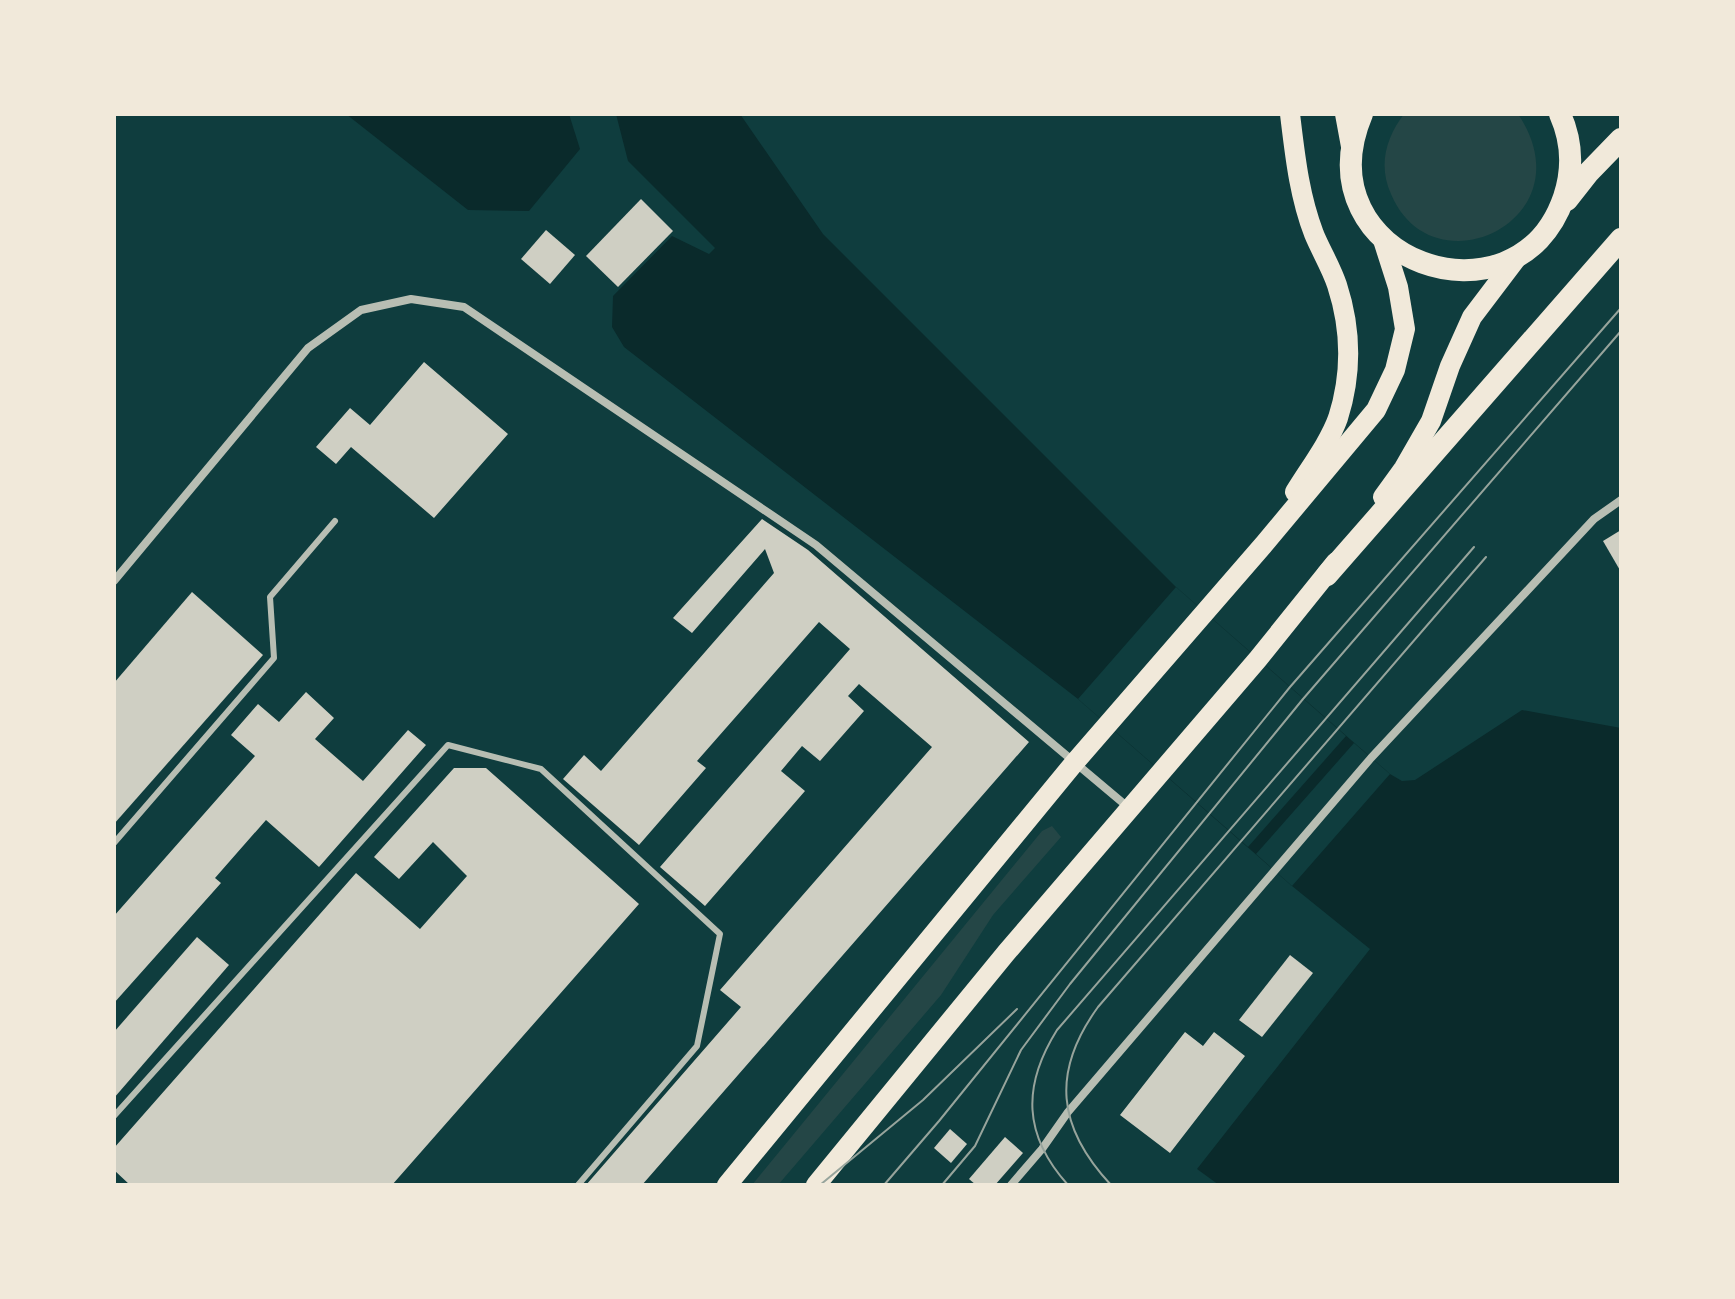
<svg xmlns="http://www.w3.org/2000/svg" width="1735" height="1299" viewBox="0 0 1735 1299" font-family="'Titillium Web',sans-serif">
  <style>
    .green { fill: #244646 }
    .water { fill: #0a2a2b }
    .pier { fill: #0f3d3e }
    .building { fill: #cfcfc3 }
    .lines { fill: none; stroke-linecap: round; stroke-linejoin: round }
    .service { stroke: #b8beb3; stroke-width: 6 }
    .minor { stroke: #b8beb3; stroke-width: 8 }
    .secondary { stroke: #f1e9da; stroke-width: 16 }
    .primary { stroke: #f1e9da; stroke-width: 20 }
    .trunk { stroke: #f1e9da; stroke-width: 22 }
    .tram { stroke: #97a49c; stroke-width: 2 }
  </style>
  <rect width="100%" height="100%" fill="#0f3d3e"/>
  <g class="green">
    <path d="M1404 114H1518C1589 219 1433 294 1391 194 1378 165 1386 138 1404 114Z"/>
    <path d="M1052 826 1061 837 993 915 941 995 778 1185H752L1042 831Z"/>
  </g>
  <g class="water">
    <path d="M346 114H569L580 149 529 211 468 210Z"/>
    <path d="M616 114H740L823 234 1176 587 1390 774 1402 781 1415 780 1522 710 1621 728V1185H1219L1197 1169 1370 949 1292 886 1078 699 624 347 612 327 613 296 672 236 709 254 715 248 628 161Z"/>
  </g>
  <g class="pier">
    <path d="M1176 587 1346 736 1248 847 1078 699Z"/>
    <path d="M1354 743 1390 774 1292 886 1256 854Z"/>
  </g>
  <g class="building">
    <path d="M641 199 673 231 618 287 586 256Z"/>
    <path d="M546 230 575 255 550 284 521 259Z"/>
    <path d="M424 362 508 434 434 518 351 447 336 464 316 447 350 408 370 425Z"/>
    <path d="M762 519 808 550 1029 742 642 1185H586L741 1007 720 990 932 747 859 684 848 696 864 711 820 761 802 746 781 771 805 791 705 906 660 867 850 649 819 622 697 761 706 768 639 845 563 779 584 755 601 771 774 573 765 549 692 633 673 618Z"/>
    <path d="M1621 530V572L1603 541Z"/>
    <path d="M192 592 263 655 114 824V683Z"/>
    <path d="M306 692 334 718 315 739 363 781 408 730 426 745 319 867 266 820 215 878 221 883 114 1003V916L255 756 231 735 258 704 279 722Z"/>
    <path d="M454 768H486L639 904 392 1185H130L114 1170V1148L356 873 420 929 467 876 433 842 399 879 374 857Z"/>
    <path d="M197 937 229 965 114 1098V1032Z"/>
    <path d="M1290 955 1313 973 1262 1037 1239 1020Z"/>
    <path d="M1185 1032 1203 1046 1214 1032 1245 1056 1170 1153 1120 1115Z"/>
    <path d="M950 1129 967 1144 951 1163 934 1148Z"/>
    <path d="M1005 1137 1023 1153 995 1185H976L969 1179Z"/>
  </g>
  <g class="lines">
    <g class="service">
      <path d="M114 843 274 658 270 597 335 521"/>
      <path d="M114 1116 448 745 541 769 720 934 697 1046 578 1185"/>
    </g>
    <g class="minor">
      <path d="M114 581 308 348 361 310 411 299 464 307 816 545 1129 808"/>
      <path d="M1011 1185 1042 1149 1068 1112 1371 758 1594 519 1621 500"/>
    </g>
    <path class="secondary" d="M1343 114 1350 152"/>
    <g class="primary">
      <path d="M1290 114C1295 155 1299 195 1314 234 1321 251 1331 267 1337 285 1351 328 1352 374 1338 418 1329 443 1309 469 1295 492"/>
      <path d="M1383 497 1404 468 1431 421 1450 366 1472 317 1519 255"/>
      <path d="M727 1185 1075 762 1265 543 1376 410 1395 370 1405 329 1398 287 1383 240"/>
      <path d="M816 1185 1006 953 1258 659 1336 562"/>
    </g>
    <g class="trunk">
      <path d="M1362 114C1300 261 1517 335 1564 197 1573 170 1572 141 1560 114"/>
      <path d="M1567 200 1589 172 1621 139"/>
      <path d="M1327 575 1621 239"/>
    </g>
    <g class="tram">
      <path d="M820 1185 923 1100 1017 1009"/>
      <path d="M884 1185 939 1121 1290 687 1621 308"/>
      <path d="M942 1185 975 1146 1021 1050 1070 984 1303 699 1621 331"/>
      <path d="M1068 1185C1023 1135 1022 1086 1057 1030L1474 547"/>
      <path d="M1111 1185C1057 1127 1051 1072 1098 1007L1486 557"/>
    </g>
  </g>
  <rect width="1735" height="1299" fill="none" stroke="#f1e9da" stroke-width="232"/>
</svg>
